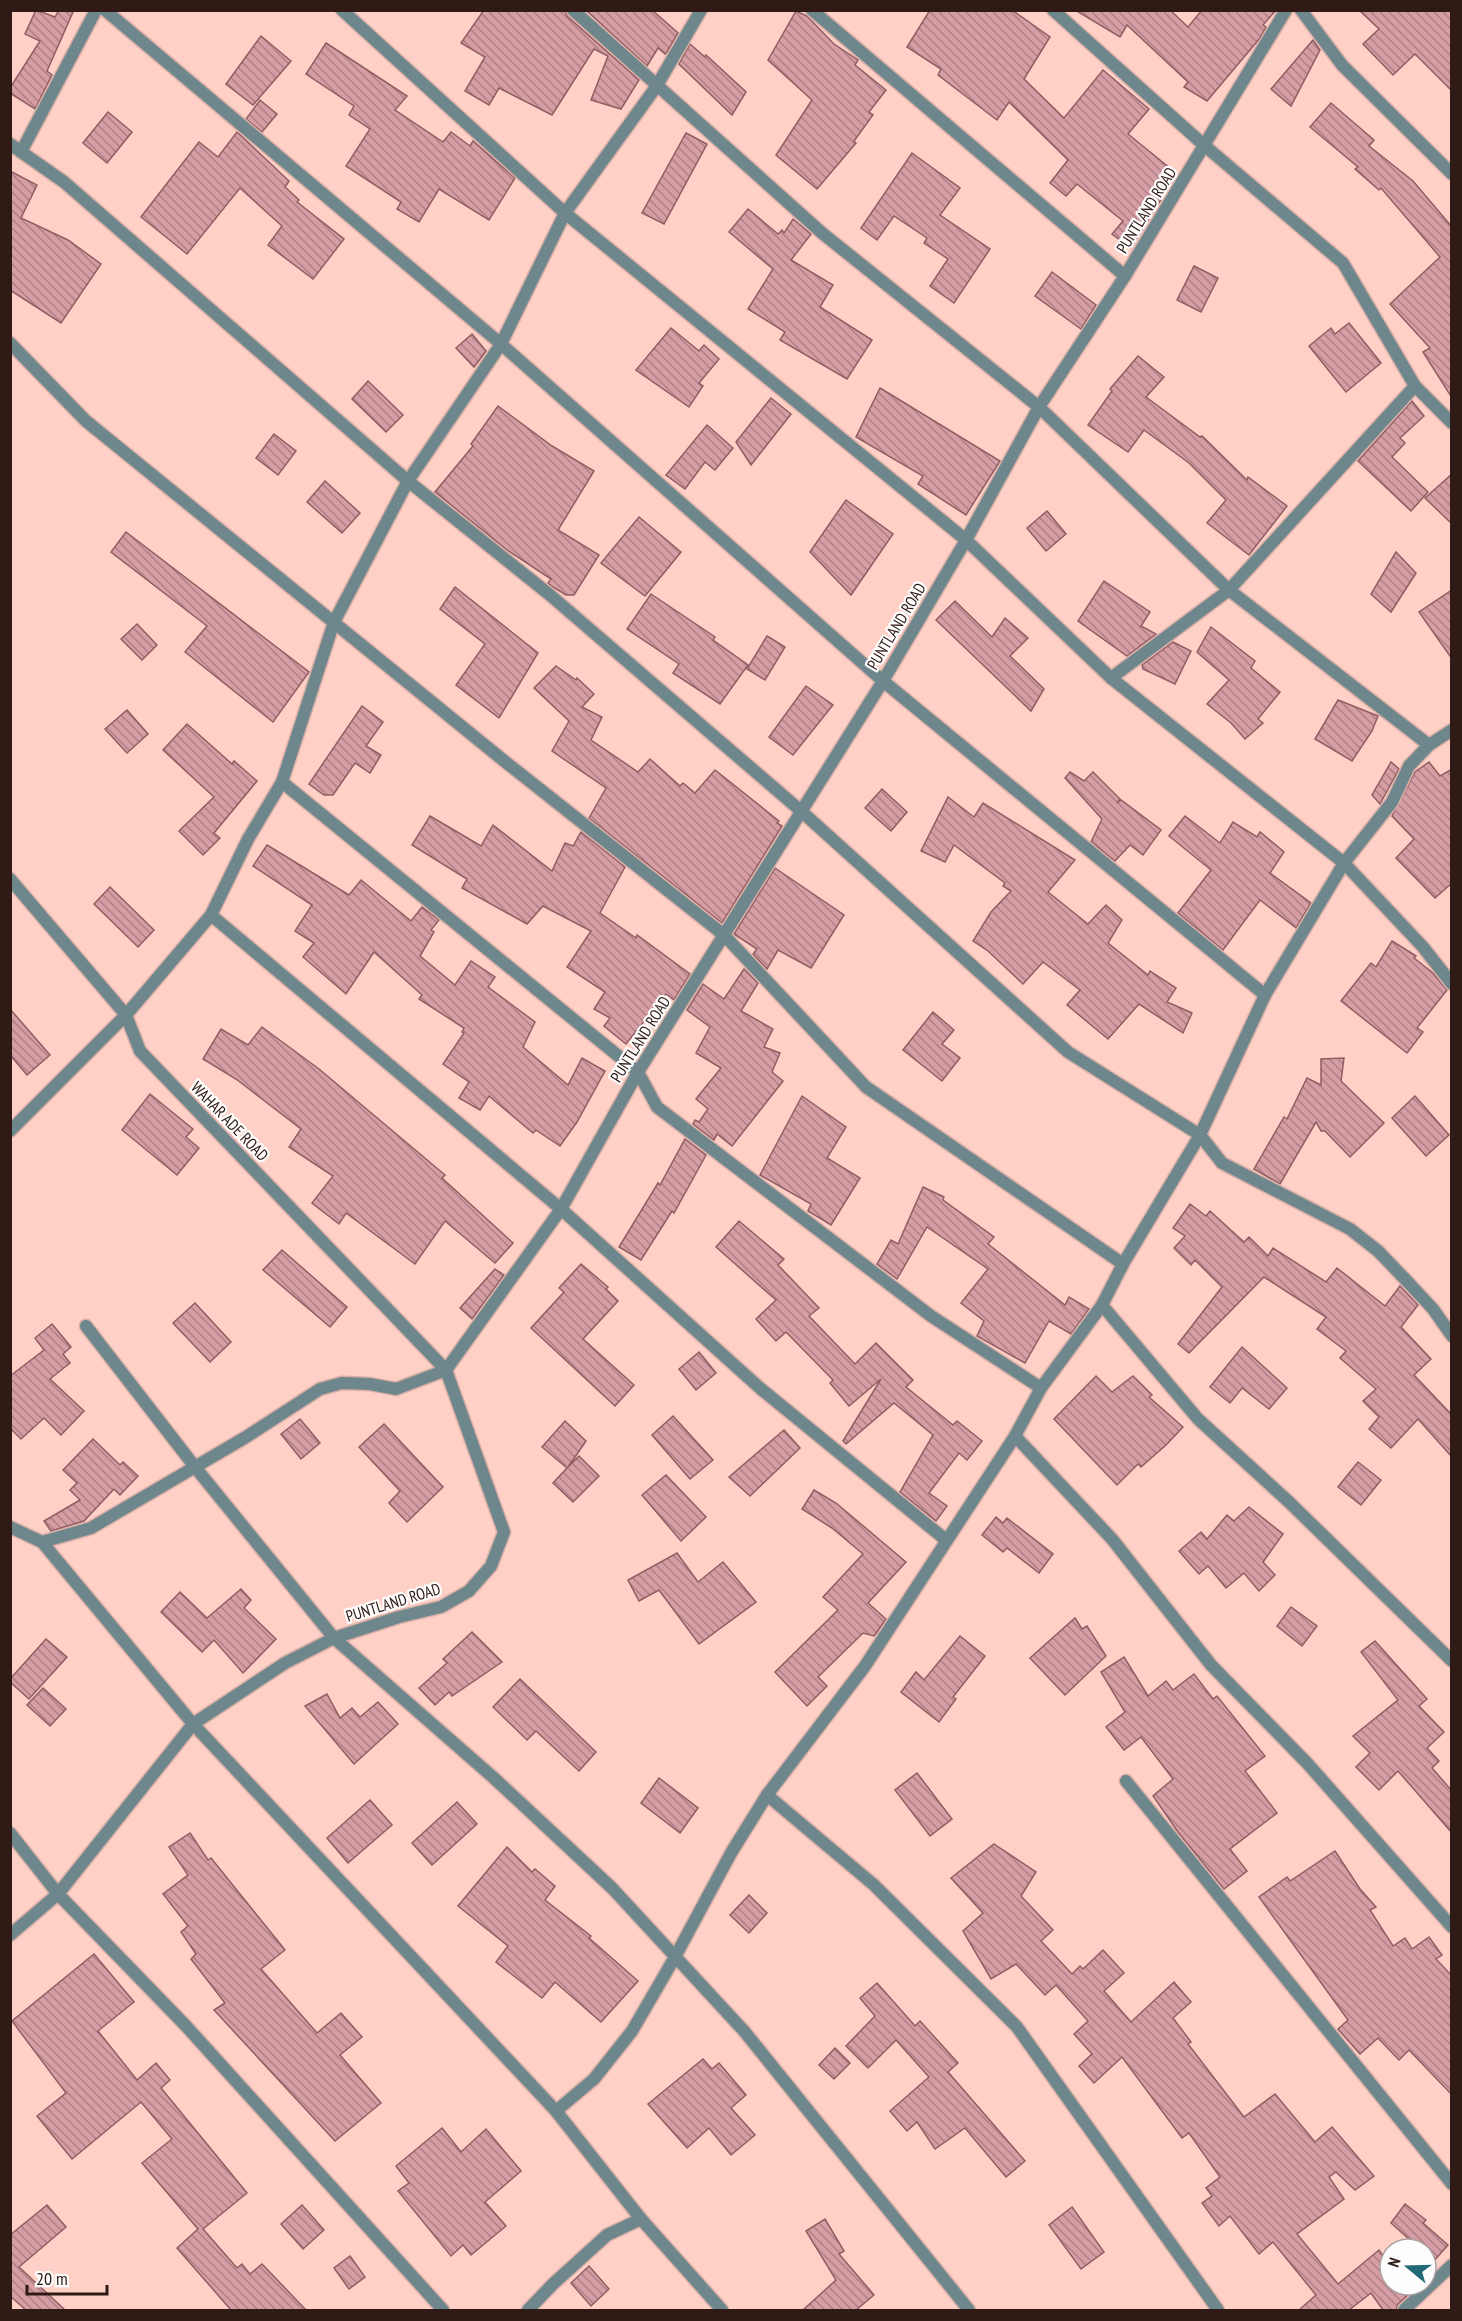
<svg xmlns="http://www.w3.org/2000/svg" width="1462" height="2321" viewBox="0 0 1462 2321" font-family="'PT Sans Narrow',sans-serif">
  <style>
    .building { fill: url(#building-back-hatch); stroke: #905d63; stroke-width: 1.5 }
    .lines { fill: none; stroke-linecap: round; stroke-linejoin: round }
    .street-casing { stroke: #d9afa6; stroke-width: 15 }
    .street { stroke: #6e878d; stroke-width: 12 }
    .labels { text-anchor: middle; stroke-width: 4.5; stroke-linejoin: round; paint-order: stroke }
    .street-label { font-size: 16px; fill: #2f1a16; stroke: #fdfdfd }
  </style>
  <defs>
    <pattern id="building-back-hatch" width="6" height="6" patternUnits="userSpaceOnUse" patternTransform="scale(1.5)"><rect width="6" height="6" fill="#d69ea4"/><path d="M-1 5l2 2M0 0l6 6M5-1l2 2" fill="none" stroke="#ae8085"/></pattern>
  </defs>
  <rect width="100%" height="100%" fill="#fed0c6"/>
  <g class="building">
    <path d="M36 10 55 17 59 10 73 12 47 71 52 75 35 109 10 93V88L40 41 25 34Z"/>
    <path d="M484 10H565L567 16 639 80 621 109 591 100 608 56 594 49 552 115 499 88 489 105 465 91 485 57 461 43Z"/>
    <path d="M586 10H652L678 33 667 52 665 54 658 48 647 66Z"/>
    <path d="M930 10H1012L1050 37 1024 79 1064 118 1103 70 1149 109 1128 134 1176 173 1158 195 1162 198 1131 248 1112 234 1123 221 1077 184 1066 196 1050 183 1068 160 1009 102 997 120 938 75 941 69 907 47Z"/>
    <path d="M1075 10H1170L1188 27 1202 10H1276L1263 25 1266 27 1260 38 1207 101 1184 87 1188 82 1127 25 1120 37Z"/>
    <path d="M1359 10H1452V91L1415 54 1393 75 1363 44 1379 29Z"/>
    <path d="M796 11 807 16 834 44 858 60 855 65 886 90 869 112 873 115 854 141 856 143 817 189 776 155 812 100 768 60Z"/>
    <path d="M261 36 291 61 253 105 226 84Z"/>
    <path d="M1313 40 1320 50 1291 106 1271 89Z"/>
    <path d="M326 43 407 96 395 110 443 142 451 132 470 146 473 141 515 178 489 220 439 189 419 222 397 209 401 202 346 166 370 129 349 115 354 106 306 74Z"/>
    <path d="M690 44 705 57 706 55 746 92 732 115 679 64Z"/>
    <path d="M260 100 277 114 262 132 246 119Z"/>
    <path d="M1331 103 1374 140 1369 146 1413 181 1452 227V398L1423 352 1430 348 1390 304 1440 257 1381 188 1379 190 1355 169 1358 167 1310 127Z"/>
    <path d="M108 112 132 132 107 163 83 143Z"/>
    <path d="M237 132 289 181 285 187 299 200 297 202 344 239 313 279 268 245 282 226 240 188 187 254 141 217 199 142 218 157Z"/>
    <path d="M686 133 707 144 664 224 642 213Z"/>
    <path d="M912 153 960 188 940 215 990 249 954 303 930 286 948 259 924 243 927 238 894 216 877 240 861 228Z"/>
    <path d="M10 171 37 185 21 218 68 240 101 264 61 323 10 290Z"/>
    <path d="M748 209 778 234 782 230 784 233 793 219 811 234 791 260 833 285 820 307 872 340 847 379 780 340 785 332 748 309 773 269 729 232Z"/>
    <path d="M1194 266 1218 278 1201 312 1177 300Z"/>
    <path d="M1052 272 1096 305 1081 329 1035 296Z"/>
    <path d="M1349 323 1381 363 1346 392 1309 346 1331 328 1335 334Z"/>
    <path d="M671 328 699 351 704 345 719 359 699 383 703 386 689 407 636 370Z"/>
    <path d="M472 334 486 351 474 367 456 348Z"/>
    <path d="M1138 356 1164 377 1146 397 1200 437 1202 436 1247 480 1248 477 1287 506 1249 555 1207 523 1226 500 1189 463 1144 430 1128 452 1088 425 1112 391 1110 389Z"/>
    <path d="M368 381 403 415 386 432 352 399Z"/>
    <path d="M880 388 1000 461 966 515 918 484 923 476 856 437Z"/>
    <path d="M771 398 791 414 751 465 736 442Z"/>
    <path d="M1412 401 1424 416 1400 438 1405 443 1392 457 1428 492 1411 511 1358 461Z"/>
    <path d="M498 406 552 446 594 471 558 530 599 555 574 595H566L553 587 548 583 551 579 507 550 435 492 473 446 471 444Z"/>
    <path d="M707 425 733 448 715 470 705 462 685 489 666 475Z"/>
    <path d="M274 434 296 451 278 475 256 458Z"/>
    <path d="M1452 474V524L1425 498Z"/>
    <path d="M325 481 360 513 342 533 307 502Z"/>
    <path d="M846 500 893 534 851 595 810 552Z"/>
    <path d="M1047 511 1066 534 1046 551 1027 528Z"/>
    <path d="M639 517 681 552 645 596 601 563Z"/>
    <path d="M126 532 309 672 273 722 185 652 207 626 111 552Z"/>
    <path d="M1396 552 1416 573 1391 612 1371 594Z"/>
    <path d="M1104 581 1150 612 1141 626 1156 634 1127 656 1078 621Z"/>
    <path d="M455 587 538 653 499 718 456 685 485 644 440 609Z"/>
    <path d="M1452 590V659L1419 612Z"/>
    <path d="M651 594 715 637 713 640 748 665 720 704 673 673 679 664 627 629Z"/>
    <path d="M955 601 992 637 1005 618 1028 638 1010 656 1044 689 1031 711 936 620Z"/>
    <path d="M137 624 157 645 142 660 121 639Z"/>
    <path d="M1211 627 1255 661 1251 668 1280 692 1258 719 1263 723 1245 739 1231 723 1207 704 1229 680 1197 652Z"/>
    <path d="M767 636 785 647 765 680 747 669Z"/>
    <path d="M1173 642 1191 651 1175 684 1143 669 1142 665Z"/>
    <path d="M556 666 576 680 577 678 594 694 582 707 602 717 591 740 638 772 650 759 680 786 683 783 695 793 715 770 779 821 777 823 782 826 722 923 589 818 606 788 552 751 569 721 534 688Z"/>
    <path d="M806 686 833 705 793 755 769 737Z"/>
    <path d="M1338 700 1378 716 1372 731 1352 761 1315 739Z"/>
    <path d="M362 706 383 722 366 746 381 755 370 773 355 763 333 795H324L309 784Z"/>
    <path d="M127 710 148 734 127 753 105 729Z"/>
    <path d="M187 724 232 764 234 761 257 781 214 833 220 838 203 855 179 831 214 797 163 750Z"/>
    <path d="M1391 762 1399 769 1380 804 1372 795Z"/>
    <path d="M1429 762 1440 776 1452 769V883L1435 898 1396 858 1414 839 1392 816 1415 772Z"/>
    <path d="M1070 772 1084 781 1093 772 1120 799 1117 803 1121 800 1161 830 1143 855 1130 845 1115 861 1091 842 1102 819 1065 778Z"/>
    <path d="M882 789 907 812 891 831 865 808Z"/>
    <path d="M948 797 974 817 983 803 1075 860 1048 892 1088 924 1106 905 1122 920 1108 943 1148 975 1150 971 1176 988 1167 1002 1192 1013 1183 1033 1139 1004 1108 1039 1067 1005 1080 990 1043 962 1023 984 988 951 973 941 991 912 1011 891 1003 886 1005 883 954 845 945 862 921 851Z"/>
    <path d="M430 816 481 846 493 825 552 871 565 843 573 846 581 832 625 867 600 913 636 938 637 935 690 974 674 1000 666 994 626 1044 604 1026 610 1018 594 1009 605 992 567 967 591 931 543 906 527 924 462 888 467 879 412 845Z"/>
    <path d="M1185 816 1220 843 1233 822 1257 837 1260 832 1284 852 1270 873 1311 903 1296 928 1260 900 1223 950 1178 913 1211 870 1169 836Z"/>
    <path d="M267 845 349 895 361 880 411 921 422 907 439 920 431 930 434 932 420 956 455 985 471 961 495 977 488 987 535 1022 523 1047 568 1085 582 1058 605 1071 577 1122 560 1146 536 1130 533 1133 489 1096 480 1110 459 1098 469 1082 443 1064 464 1033 462 1032 464 1028 419 999 422 995 374 952 346 994 303 957 314 943 295 931 312 905 253 866Z"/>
    <path d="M775 868 844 915 811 968 778 950 767 969 753 954 757 949 734 934Z"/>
    <path d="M110 887 154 930 138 947 94 904Z"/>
    <path d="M1392 941 1416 956 1414 958 1433 973 1447 990 1417 1028 1423 1032 1407 1053 1341 1001 1371 963 1376 967Z"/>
    <path d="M744 969 758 983 741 1011 773 1029 764 1047 780 1053 772 1072 783 1081 732 1146 717 1134 714 1140 693 1124 695 1120 699 1122 708 1109 696 1099 721 1068 696 1053 710 1027 687 1010 703 984 724 999Z"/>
    <path d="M10 1009 50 1055 27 1075 10 1055Z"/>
    <path d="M933 1012 954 1030 942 1044 960 1058 942 1081 903 1050Z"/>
    <path d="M262 1027 319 1069 445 1175 442 1178 513 1243 495 1263 445 1221 415 1264 346 1213 339 1224 312 1203 333 1176 289 1147 301 1129 236 1079 203 1059 221 1029 248 1045Z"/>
    <path d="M1344 1058 1341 1081 1384 1123 1350 1157 1325 1131H1321L1316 1122 1280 1184 1254 1169 1284 1117 1287 1119 1307 1078 1321 1085V1059Z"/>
    <path d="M150 1094 193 1129 186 1137 199 1148 177 1175 122 1130Z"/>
    <path d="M802 1096 846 1127 827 1158 860 1178 831 1225 808 1211 811 1204 760 1175Z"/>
    <path d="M1415 1096 1449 1135 1426 1156 1392 1118Z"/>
    <path d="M685 1139 706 1155 674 1213 672 1211 641 1260 619 1247 658 1183 660 1185Z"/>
    <path d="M923 1187 944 1197 943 1200 994 1237 988 1244 1065 1305 1069 1297 1089 1309 1071 1334 1049 1321 1025 1363 977 1336 984 1321 961 1303 988 1269 927 1227 897 1279 877 1264 891 1240 898 1244Z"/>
    <path d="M1190 1204 1206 1216 1210 1211 1244 1242 1249 1237 1268 1256 1273 1248 1326 1282 1337 1268 1385 1306 1400 1286 1418 1305 1401 1327 1431 1359 1414 1375 1452 1415V1457L1418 1419 1391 1448 1369 1429 1379 1417 1363 1401 1376 1389 1340 1358 1346 1351 1317 1329 1326 1317 1264 1277 1189 1353 1178 1344 1222 1287 1195 1260 1191 1265 1174 1248 1185 1236 1173 1228Z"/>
    <path d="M739 1221 784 1259 778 1265 819 1308 809 1316 855 1364 876 1343 913 1380 906 1387 953 1425 957 1421 982 1441 967 1460 959 1453 929 1493 947 1506 936 1521 900 1492 933 1435 894 1403 846 1444 843 1441 881 1379 849 1406 830 1383 833 1380 786 1332 776 1341 756 1319 776 1300 716 1247Z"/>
    <path d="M282 1250 347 1307 330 1327 263 1270Z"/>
    <path d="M581 1264 608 1287 606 1289 618 1301 583 1339 634 1385 615 1406 531 1328 564 1292 559 1288Z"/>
    <path d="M495 1269 504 1275 472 1319 460 1308Z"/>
    <path d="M195 1303 231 1342 210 1362 173 1323Z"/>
    <path d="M52 1324 71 1347 63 1354 70 1363 50 1379 84 1411 61 1435 44 1418 21 1439 10 1428V1376L44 1350 35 1338Z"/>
    <path d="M1242 1347 1287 1388 1269 1409 1242 1388 1230 1403 1210 1387Z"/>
    <path d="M699 1352 716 1373 696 1390 679 1369Z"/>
    <path d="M1096 1376 1112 1392 1133 1376 1152 1395 1149 1397 1183 1427 1166 1445 1141 1467 1138 1464 1117 1485 1054 1419Z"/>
    <path d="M673 1416 713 1460 690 1479 652 1435Z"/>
    <path d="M300 1419 320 1443 301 1459 281 1434Z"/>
    <path d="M565 1421 586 1441 568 1467 579 1456 599 1476 573 1502 553 1483 567 1468 542 1447Z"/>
    <path d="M384 1424 443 1487 407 1522 389 1503 400 1491 359 1447Z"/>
    <path d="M784 1430 800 1448 750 1496 729 1477Z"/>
    <path d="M93 1439 120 1465 123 1462 138 1476 120 1495 114 1489 84 1521 51 1531 44 1521 80 1500 70 1490 77 1483 63 1470Z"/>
    <path d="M1358 1462 1381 1480 1361 1505 1338 1487Z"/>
    <path d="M666 1475 706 1517 681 1541 642 1495Z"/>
    <path d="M814 1490 836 1503 906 1562 868 1603 886 1619 877 1632 874 1636 863 1633 818 1677 827 1686 807 1706 775 1672 838 1610 823 1597 863 1554 832 1528 802 1509Z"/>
    <path d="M1249 1507 1283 1534 1263 1562 1275 1575 1259 1591 1244 1573 1226 1588 1208 1566 1199 1574 1179 1551 1201 1532 1207 1539 1227 1515 1234 1521Z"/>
    <path d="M996 1517 1003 1523 1007 1518 1053 1554 1039 1573 1007 1548 1003 1552 982 1535Z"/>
    <path d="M677 1553 698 1582 723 1562 756 1602 699 1644 659 1590 639 1601 628 1580Z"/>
    <path d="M241 1589 251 1600 244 1608 276 1639 243 1673 214 1640 202 1652 161 1612 180 1592 207 1618Z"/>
    <path d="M1291 1607 1317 1626 1302 1646 1277 1626Z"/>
    <path d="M1075 1618 1082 1629 1087 1626 1106 1656 1065 1695 1030 1658Z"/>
    <path d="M472 1632 502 1662 452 1696 449 1692 435 1705 419 1688 447 1663 443 1659Z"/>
    <path d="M960 1636 985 1656 953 1697 956 1699 939 1722 901 1692 916 1672 924 1680Z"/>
    <path d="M46 1639 67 1657 29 1699 10 1682V1679Z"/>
    <path d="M1375 1641 1427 1699 1419 1706 1444 1732 1427 1748 1439 1761 1432 1768 1452 1791V1833L1398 1771 1379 1790 1356 1767 1370 1753 1353 1736 1398 1700 1361 1652Z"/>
    <path d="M1124 1657 1148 1696 1166 1681 1173 1690 1194 1674 1213 1699 1217 1696 1265 1756 1245 1771 1277 1813 1230 1849 1247 1871 1224 1889 1178 1832 1153 1796 1173 1779 1141 1737 1124 1750 1106 1727 1125 1712 1101 1672Z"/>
    <path d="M520 1679 596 1752 579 1771 536 1731 527 1740 493 1707Z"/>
    <path d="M43 1688 66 1709 50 1726 27 1705Z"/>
    <path d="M327 1694 340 1718 352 1708 360 1717 378 1702 398 1724 354 1764 305 1706Z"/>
    <path d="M917 1773 952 1819 930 1836 895 1790Z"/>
    <path d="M659 1778 698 1808 680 1833 641 1803Z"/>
    <path d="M370 1800 392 1825 348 1863 327 1838Z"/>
    <path d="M457 1802 477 1824 432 1865 412 1843Z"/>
    <path d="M190 1833 208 1860 211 1858 285 1950 261 1969 317 2033 341 2013 362 2037 340 2055 381 2103 335 2141 214 2010 225 2003 191 1959 196 1954 181 1932 188 1926 163 1894 188 1875 169 1847Z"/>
    <path d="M994 1844 1036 1872 1021 1896 1053 1930 1041 1941 1072 1974 1080 1966 1083 1969 1103 1950 1124 1973 1104 1991 1131 2022 1174 1982 1191 2002 1173 2018 1191 2042 1188 2044 1244 2117 1275 2094 1315 2142 1332 2127 1374 2176 1355 2190 1336 2172 1329 2177 1344 2199 1297 2234 1338 2284 1379 2250 1390 2266V2285H1403L1409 2294 1398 2304 1396 2310H1383L1371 2293 1349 2310H1299L1316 2295 1273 2242 1259 2254 1230 2216 1219 2226 1202 2203 1212 2196 1206 2188 1220 2177 1189 2133 1182 2138 1122 2057 1094 2083 1079 2066 1092 2054 1074 2034 1088 2021 1056 1985 1045 1995 1016 1964 991 1979 963 1931 983 1913 951 1878Z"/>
    <path d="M507 1847 532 1872 535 1869 555 1886 545 1900 591 1936 589 1938 638 1981 601 2022 555 1982 542 1998 496 1962 508 1946 458 1906Z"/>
    <path d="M1335 1851 1360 1889 1376 1907 1370 1910 1393 1946 1405 1938 1412 1949 1429 1937 1442 1955 1436 1959 1452 1976V2095L1409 2050 1399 2060 1378 2038 1360 2054 1338 2029 1348 2020 1259 1897 1287 1877 1290 1881Z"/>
    <path d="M749 1895 767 1913 749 1933 730 1915Z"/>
    <path d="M94 1954 134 2002 98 2031 137 2080 156 2063 170 2080 161 2088 247 2193 203 2229 237 2268 242 2264 250 2274 262 2264 306 2310H231L177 2248 198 2229 142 2163 172 2139 141 2102 72 2159 37 2116 66 2093 12 2021Z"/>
    <path d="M877 1983 915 2026 920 2021 958 2063 948 2072 1025 2161 1006 2177 965 2128 935 2149 917 2122 907 2131 890 2111 929 2077 896 2040 868 2068 846 2046 875 2016 860 1998Z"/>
    <path d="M835 2048 850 2063 834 2079 819 2065Z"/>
    <path d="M703 2059 712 2069 719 2063 746 2095 731 2108 755 2135 731 2155 709 2128 687 2148 648 2104Z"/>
    <path d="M442 2128 461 2152 486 2129 521 2171 485 2202 506 2226 471 2255 463 2245 451 2256 398 2191 409 2183 396 2166Z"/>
    <path d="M1405 2204 1426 2220 1423 2223 1448 2245 1433 2262 1426 2255V2249H1420L1391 2223Z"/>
    <path d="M47 2205 66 2227 19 2267 65 2310H26L10 2296V2235Z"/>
    <path d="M302 2205 324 2230 303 2249 281 2224Z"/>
    <path d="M1072 2207 1104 2252 1081 2269 1049 2225Z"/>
    <path d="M825 2219 844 2251 839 2254 874 2295 856 2310H803L836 2280 806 2231Z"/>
    <path d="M350 2256 365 2277 349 2289 334 2268Z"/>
    <path d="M589 2266 609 2289 591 2306 571 2283Z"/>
  </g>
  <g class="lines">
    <defs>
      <g id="street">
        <path d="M105 10 501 344 883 681 1265 995"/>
        <path d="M342 10 565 213 966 540 1111 678 1344 863 1423 947 1452 984"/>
        <path d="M573 10 822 233 1039 407 1229 590 1429 745"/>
        <path d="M812 10 1125 276"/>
        <path d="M1053 10 1205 146 1343 263 1415 386 1452 423"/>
        <path d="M1301 10 1342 65 1452 174"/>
        <path d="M10 144 64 182 408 481 550 595 801 811 1068 1052 1200 1135 1222 1163 1350 1229 1378 1251 1404 1278 1433 1309 1452 1336"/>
        <path d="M21 152 96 10"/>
        <path d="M10 343 86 421 503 760 724 935 866 1087 1123 1264"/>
        <path d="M1111 678 1229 590 1415 386"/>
        <path d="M282 782 638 1072 657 1107 931 1316 1041 1388"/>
        <path d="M10 879 126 1015 140 1051 446 1370 504 1532 491 1566 469 1591 441 1607 399 1617 334 1638 285 1663 193 1724 58 1894 10 1935"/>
        <path d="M211 915 561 1209 761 1389 946 1540"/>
        <path d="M10 1131 126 1015 211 915 248 839 282 782 334 622 408 481 501 344 565 213 656 87 701 10"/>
        <path d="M1102 1305 1198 1419 1289 1502 1452 1661"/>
        <path d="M86 1326 195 1467 334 1638 495 1779 612 1888 744 2031 969 2310"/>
        <path d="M446 1370 561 1209 638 1072 883 681 966 540 1039 407 1125 276 1286 10"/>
        <path d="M1015 1436 1112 1539 1211 1665 1307 1763 1452 1927"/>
        <path d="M10 1527 42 1542 193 1724 556 2111 641 2219 722 2310"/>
        <path d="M42 1542 91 1528 246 1437 320 1389 342 1383 370 1384 396 1389 446 1370"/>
        <path d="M1126 1781 1452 2184"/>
        <path d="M767 1795 874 1885 1017 2027 1218 2310"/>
        <path d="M10 1833 58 1894 186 2026 443 2310"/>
        <path d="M556 2111 594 2079 632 2031 675 1957 731 1853 767 1795 865 1666 1015 1436 1041 1388 1102 1305 1123 1264 1200 1135 1265 995 1344 863 1392 802 1409 766 1429 745 1452 730"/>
        <path d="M528 2310 553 2284 607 2235 641 2219"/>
        <path d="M1404 2310 1452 2265"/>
      </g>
    </defs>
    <use href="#street" class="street-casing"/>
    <use href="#street" class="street"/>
  </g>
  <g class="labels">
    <g class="street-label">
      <text transform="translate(1146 210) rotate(-58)" y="6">PUNTLAND ROAD</text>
      <text transform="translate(896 626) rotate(-59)" y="6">PUNTLAND ROAD</text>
      <text transform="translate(640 1039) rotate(-58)" y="6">PUNTLAND ROAD</text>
      <text transform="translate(230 1121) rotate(46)" y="6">WAHAR ADE ROAD</text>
      <text transform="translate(393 1602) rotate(-17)" y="6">PUNTLAND ROAD</text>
    </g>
  </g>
  <rect width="1462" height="2321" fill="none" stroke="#2f1a16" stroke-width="24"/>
  <g transform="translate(1408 2267) rotate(289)"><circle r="28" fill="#fdfdfd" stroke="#aba2a1" stroke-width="1.5"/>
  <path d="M0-4.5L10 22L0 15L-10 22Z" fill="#226a77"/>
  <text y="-9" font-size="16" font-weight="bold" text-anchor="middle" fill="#2f1a16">N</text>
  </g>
  <path d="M27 2285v9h80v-9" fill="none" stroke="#2f1a16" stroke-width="3"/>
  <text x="36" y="2285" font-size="18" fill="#2f1a16" stroke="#fdfdfd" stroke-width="4.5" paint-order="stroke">20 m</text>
</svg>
